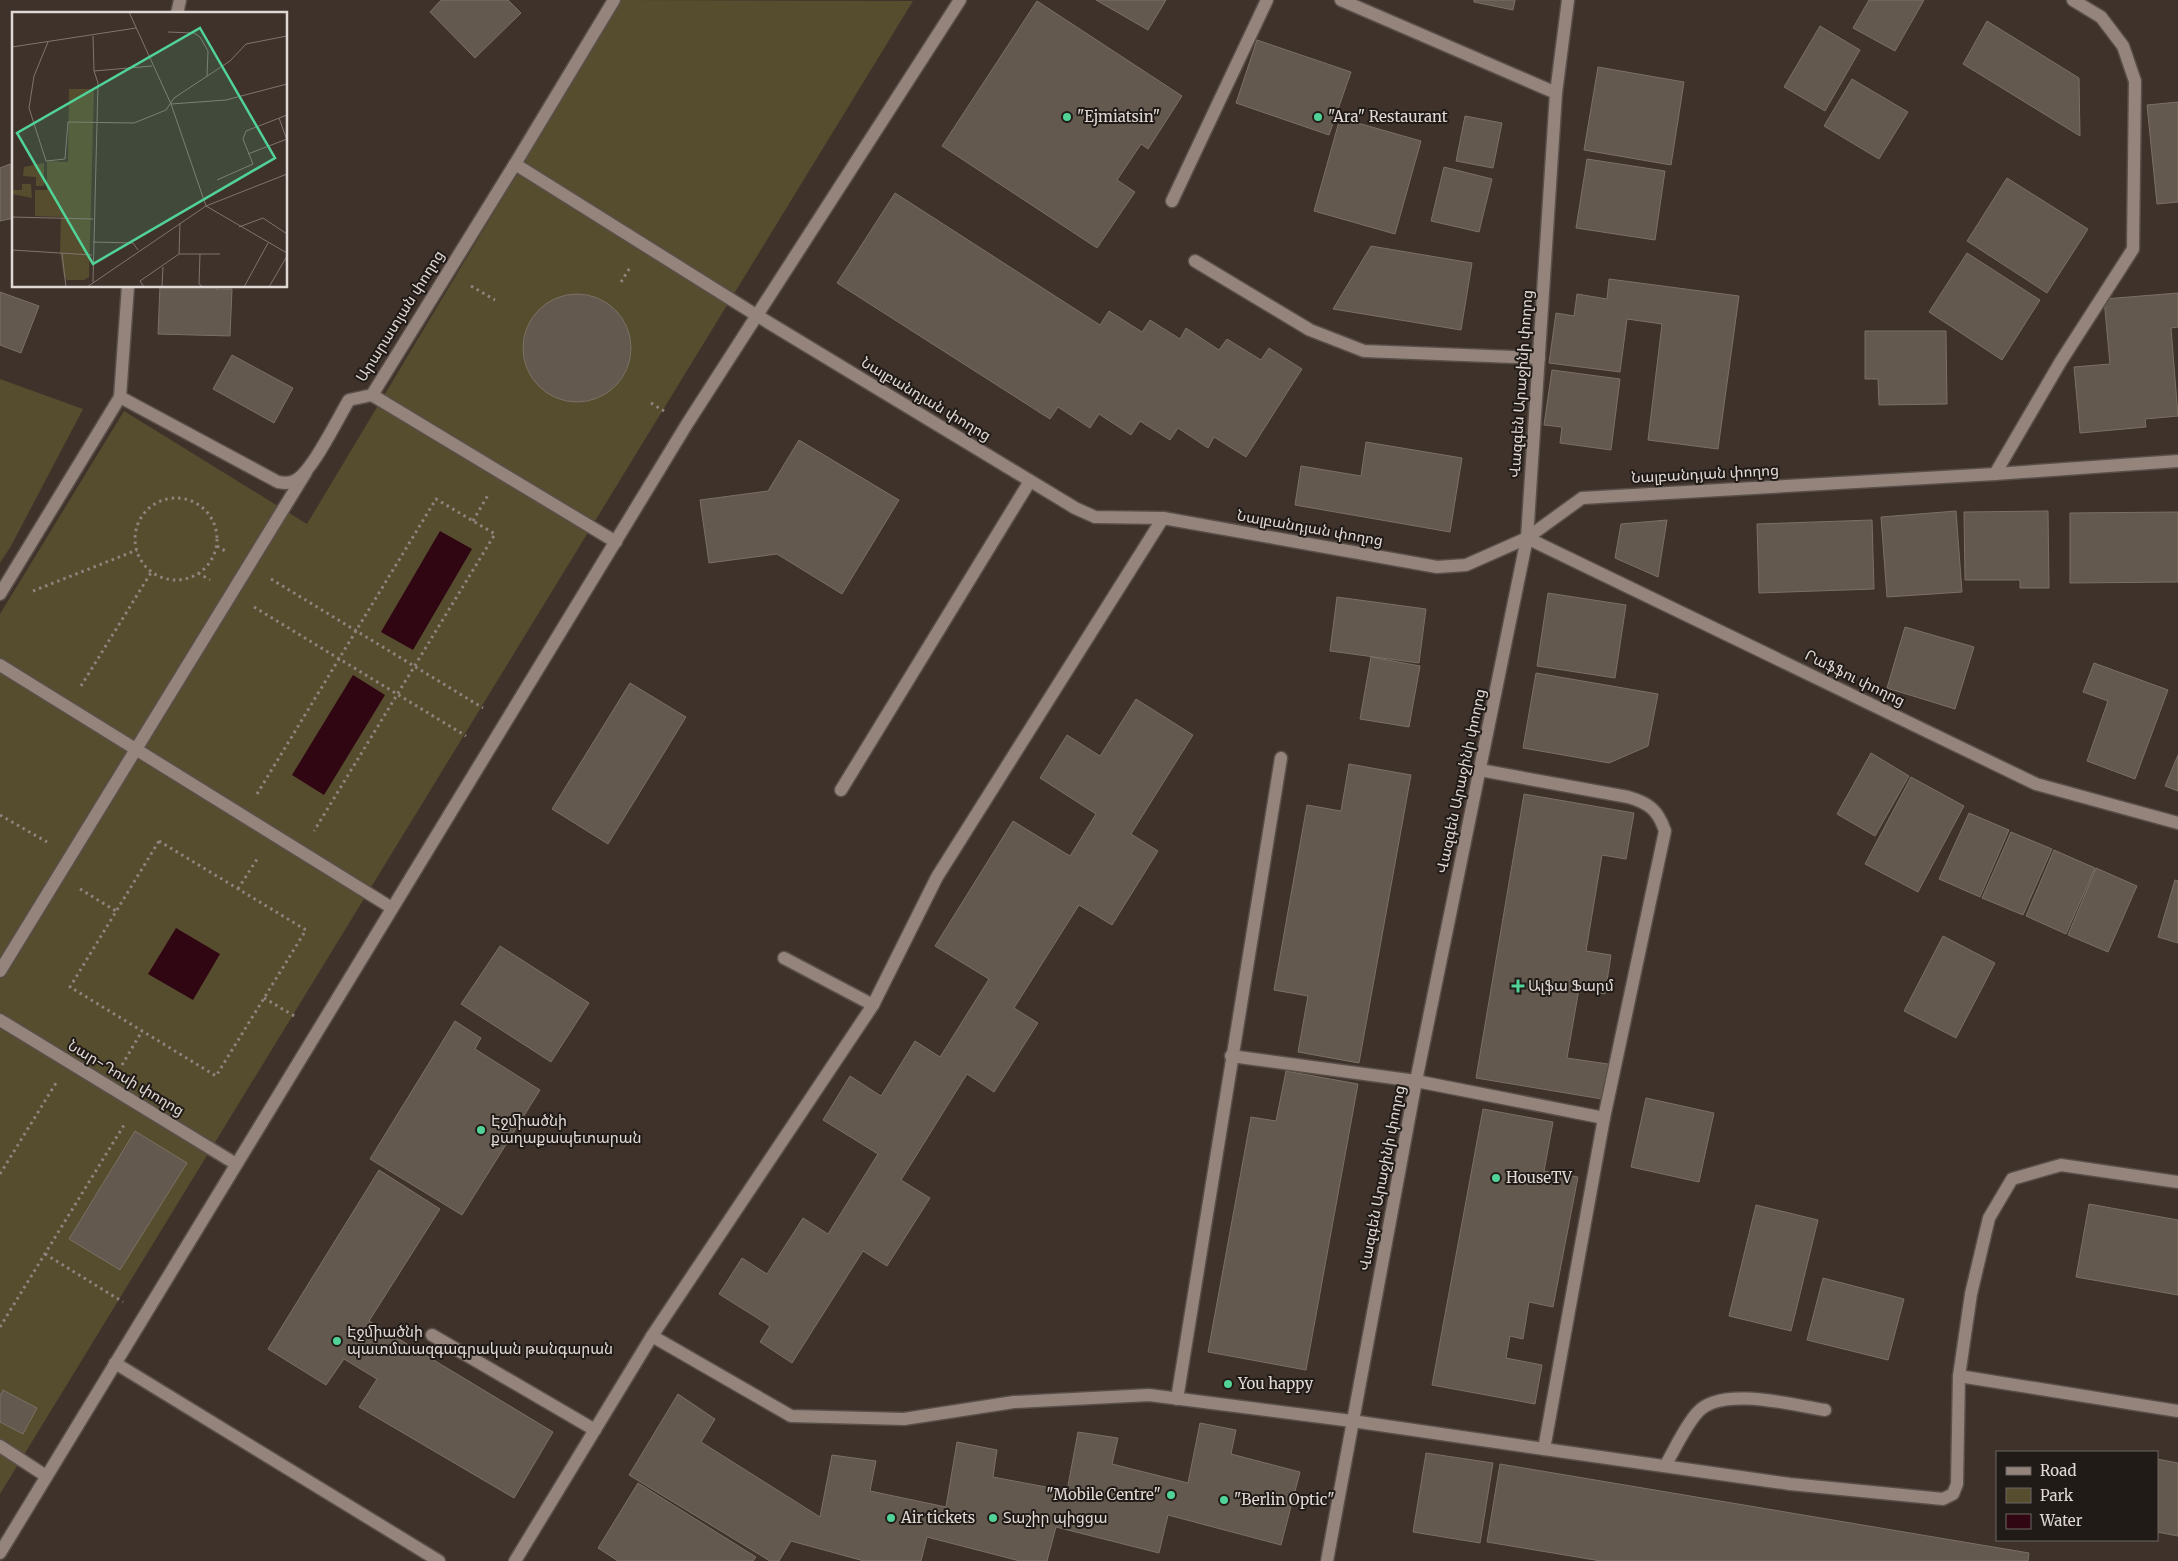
<svg xmlns="http://www.w3.org/2000/svg" width="2178" height="1561" viewBox="0 0 2178 1561" font-family="Merriweather,'Noto Sans Armenian',serif">
  <style>
    .green { fill: #564d2e }
    .water { fill: #300613 }
    .building { fill: #63594e; stroke: #7a7064 }
    .lines { fill: none; stroke-linecap: round; stroke-linejoin: round }
    .service-casing { stroke: #594f49; stroke-width: 15 }
    .minor-casing { stroke: #594f49; stroke-width: 15 }
    .tertiary-casing { stroke: #594f49; stroke-width: 15 }
    .path { stroke: #8e847e; stroke-width: 3; stroke-dasharray: 2.5 4; stroke-linecap: butt }
    .service { stroke: #94847c; stroke-width: 12 }
    .minor { stroke: #94847c; stroke-width: 12 }
    .tertiary { stroke: #94847c; stroke-width: 12 }
    .poi-dot { fill: #51d398; stroke: #211b18; stroke-width: 2 }
    .labels { text-anchor: middle; stroke-width: 4; stroke-linejoin: round; paint-order: stroke }
    .poi-label { font-size: 15px; fill: #e0d8d3; stroke: #211b18; text-anchor: start }
    .street-label { font-size: 15px; fill: #e0d8d3; stroke: #211b18 }
    .inset-road { fill: none; stroke: #7f746e; stroke-width: 1 }
    .view { fill: #51d398; fill-opacity: 0.15; stroke: #51d398; stroke-width: 2.5 }
    .inset-edge { fill: none; stroke: #e0d8d3; stroke-width: 2.5 }
  </style>
  <rect width="100%" height="100%" fill="#3f322b"/>
  <g class="green">
    <path d="M621 0 913 1 0 1494V614L124 411 307 524Z"/>
    <path d="M0 379 83 409 11 546 0 563Z"/>
  </g>
  <g class="water">
    <path d="M440 531 472 549 413 650 381 632Z"/>
    <path d="M353 675 385 695 324 795 292 775Z"/>
    <path d="M176 928 220 954 193 1000 148 974Z"/>
  </g>
  <g class="building">
    <path d="M441 0H508L521 13 475 58 430 12Z"/>
    <path d="M1096 0H1166L1148 30Z"/>
    <path d="M1474 0H1515L1513 10 1474 2Z"/>
    <path d="M1869 0H1924L1895 51 1853 28Z"/>
    <path d="M1037 1 1182 96 1148 149 1141 144 1117 180 1135 192 1097 248 942 146Z"/>
    <path d="M1987 21 2079 78 2080 136 1963 64Z"/>
    <path d="M1820 26 1860 50 1825 111 1784 87Z"/>
    <path d="M1257 40 1351 72 1329 135 1236 103Z"/>
    <path d="M1598 67 1684 82 1671 165 1584 150Z"/>
    <path d="M1852 79 1908 112 1879 159 1824 126Z"/>
    <path d="M2178 102V202L2157 204 2147 105Z"/>
    <path d="M1465 116 1502 123 1493 168 1456 161Z"/>
    <path d="M1340 118 1421 141 1395 234 1314 211Z"/>
    <path d="M1587 159 1665 171 1655 240 1576 228Z"/>
    <path d="M10 164 14 173V218L0 221V168Z"/>
    <path d="M1444 167 1492 179 1479 232 1431 221Z"/>
    <path d="M2007 178 2088 229 2047 293 1967 241Z"/>
    <path d="M895 193 1100 325 1109 311 1142 332 1150 320 1180 339 1186 328 1219 350 1227 339 1261 360 1269 348 1302 369 1246 457 1214 437 1208 448 1178 428 1170 440 1140 421 1131 435 1099 414 1090 428 1058 407 1050 419 837 283Z"/>
    <path d="M1371 246 1472 263 1461 330 1333 309Z"/>
    <path d="M1967 253 2040 300 2002 360 1929 312Z"/>
    <path d="M1609 279 1739 296 1718 449 1648 440 1662 324 1627 319 1620 372 1549 363 1556 313 1574 316 1577 294 1607 299Z"/>
    <path d="M160 286H217L216 289H232L230 336 158 334Z"/>
    <path d="M0 292 39 306 21 353 0 345Z"/>
    <path d="M2178 293V327L2171 328 2178 416 2145 419 2146 427 2080 433 2074 367 2110 364 2104 299Z"/>
    <circle cx="577" cy="348" r="54"/>
    <path d="M1865 331H1946L1947 404 1879 405 1878 379H1865Z"/>
    <path d="M232 355 293 388 274 423 213 389Z"/>
    <path d="M1552 370 1620 379 1611 450 1560 443 1562 427 1544 425Z"/>
    <path d="M799 440 899 500 842 594 777 554 709 563 700 500 768 491Z"/>
    <path d="M1366 442 1462 458 1450 532 1295 505 1301 466 1361 476Z"/>
    <path d="M1956 511 1962 592 1887 597 1881 517Z"/>
    <path d="M2048 511 2049 588H2020V580H1965L1964 512Z"/>
    <path d="M2178 512V582L2070 583V513Z"/>
    <path d="M1667 520 1658 577 1615 558 1621 524Z"/>
    <path d="M1872 520 1874 589 1759 593 1757 524Z"/>
    <path d="M1548 593 1626 605 1615 678 1537 666Z"/>
    <path d="M1337 597 1426 609 1419 663 1330 651Z"/>
    <path d="M1905 627 1974 647 1955 709 1887 688Z"/>
    <path d="M1371 657 1420 666 1409 727 1360 719Z"/>
    <path d="M2094 663 2168 690 2135 779 2087 761 2108 701 2083 692Z"/>
    <path d="M1536 673 1658 694 1648 746 1609 763 1523 748Z"/>
    <path d="M630 683 686 717 608 844 552 809Z"/>
    <path d="M1136 699 1193 735 1131 834 1158 851 1112 925 1079 905 1014 1008 1038 1023 994 1092 967 1074 901 1180 930 1198 887 1266 863 1251 792 1363 760 1342 770 1326 719 1294 742 1258 767 1274 803 1218 828 1234 878 1154 823 1120 850 1076 881 1096 915 1041 940 1057 989 979 935 946 1013 821 1070 856 1096 814 1040 778 1067 735 1100 756Z"/>
    <path d="M1871 753 1909 776 1875 836 1837 814Z"/>
    <path d="M2178 755V791L2165 786Z"/>
    <path d="M1349 764 1411 775 1359 1063 1298 1052 1308 996 1274 990 1307 805 1341 811Z"/>
    <path d="M1911 777 1964 806 1918 892 1865 864Z"/>
    <path d="M1524 794 1634 813 1626 859 1602 855 1586 951 1611 955 1605 994 1579 989 1567 1058 1608 1064 1602 1099 1476 1078Z"/>
    <path d="M1969 813 2009 830 1980 897 1939 879Z"/>
    <path d="M2011 832 2052 849 2023 915 1982 898Z"/>
    <path d="M2054 850 2095 868 2066 934 2026 916Z"/>
    <path d="M2096 868 2137 886 2108 952 2068 935Z"/>
    <path d="M2175 880 2178 881V943L2158 937Z"/>
    <path d="M1943 936 1995 963 1956 1038 1904 1011Z"/>
    <path d="M500 946 589 1003 551 1062 461 1004Z"/>
    <path d="M455 1021 481 1038 475 1049 540 1090 462 1215 370 1159Z"/>
    <path d="M1286 1071 1358 1084 1306 1370 1208 1352 1251 1117 1276 1121Z"/>
    <path d="M1646 1098 1714 1113 1699 1182 1631 1167Z"/>
    <path d="M1483 1109 1553 1122 1544 1171 1578 1177 1553 1307 1529 1302 1523 1339 1510 1336 1506 1358 1542 1365 1535 1404 1432 1385Z"/>
    <path d="M135 1131 187 1163 120 1270 69 1239Z"/>
    <path d="M379 1170 440 1209 369 1321 553 1432 514 1498 359 1407 377 1379 344 1359 326 1385 268 1349Z"/>
    <path d="M2089 1204 2178 1220V1295L2076 1277Z"/>
    <path d="M1756 1205 1818 1220 1791 1331 1729 1316Z"/>
    <path d="M1823 1278 1904 1299 1888 1360 1807 1340Z"/>
    <path d="M3 1390 37 1408 23 1434 0 1422V1396Z"/>
    <path d="M678 1394 715 1419 701 1442 820 1517 832 1455 876 1461 870 1491 946 1507 957 1442 997 1450 993 1477 1067 1491 1078 1432 1118 1438 1112 1464 1188 1483 1200 1423 1236 1430 1231 1454 1300 1472 1281 1545 1168 1515 1159 1553 1056 1527 1047 1561H1020L927 1537 921 1561H864L791 1541 779 1561H770L629 1475Z"/>
    <path d="M1426 1453 1493 1463 1480 1543 1413 1532Z"/>
    <path d="M2157 1459 2178 1463V1536L2157 1532Z"/>
    <path d="M1500 1464 2029 1553 2028 1561H1601L1487 1542Z"/>
    <path d="M638 1483 756 1557 753 1561H618L598 1548Z"/>
  </g>
  <g class="lines">
    <defs>
      <g id="service">
        <path d="M515 164 614 0"/>
        <path d="M1172 201 1267 0"/>
        <path d="M1195 261 1310 330 1364 351 1539 358"/>
        <path d="M372 395 616 542"/>
        <path d="M0 594 120 397"/>
        <path d="M0 665 392 908"/>
        <path d="M1480 770 1628 797C1649 803 1658 810 1665 831L1604 1118"/>
        <path d="M841 790 1030 481"/>
        <path d="M784 958 873 1005"/>
        <path d="M0 971 306 472"/>
        <path d="M432 1335 595 1430"/>
        <path d="M652 1336 791 1416 904 1419 1014 1402 1149 1395 1352 1421 1544 1449 1604 1118 1416 1081 1231 1056"/>
        <path d="M1177 1399 1281 758"/>
        <path d="M1665 1466C1675 1449 1684 1428 1697 1413 1720 1385 1793 1405 1825 1410"/>
        <path d="M515 1561 652 1336 873 1005 937 877 1163 518"/>
      </g>
      <g id="minor">
        <path d="M1341 0 1556 93"/>
        <path d="M177 14 180 0"/>
        <path d="M128 286 120 397 278 482C284 483 290 484 296 480 313 470 338 418 349 400L372 395 515 164 756 315 1075 508 1095 517 1163 518 1437 567 1466 565 1527 538 2036 784 2178 823"/>
        <path d="M1995 474 2061 361 2133 249 2135 81 2123 46 2101 17 2073 0"/>
        <path d="M0 1020 236 1164"/>
        <path d="M115 1363 439 1561"/>
        <path d="M1959 1376 2178 1411"/>
        <path d="M0 1446 46 1476"/>
        <path d="M1544 1449 1790 1484 1943 1499 1953 1494 1957 1484 1959 1376 1971 1294 1989 1218 2012 1179 2061 1165 2178 1182"/>
        <path d="M0 1553 687 424 960 0"/>
      </g>
      <g id="tertiary">
        <path d="M1527 538 1582 498 1995 474 2178 461"/>
        <path d="M1327 1561 1416 1081 1527 538 1556 93 1568 0"/>
      </g>
    </defs>
    <use href="#service" class="service-casing"/>
    <use href="#minor" class="minor-casing"/>
    <use href="#tertiary" class="tertiary-casing"/>
    <g class="path">
      <path d="M621 282 631 266"/>
      <path d="M471 286 495 300"/>
      <path d="M651 403 664 411"/>
      <circle cx="176" cy="539" r="41"/>
      <path d="M473 521 488 495"/>
      <path d="M217 546 227 552"/>
      <path d="M198 573 210 580"/>
      <path d="M271 579 483 708"/>
      <path d="M33 591 137 550"/>
      <path d="M254 607 466 736"/>
      <path d="M81 686 152 571"/>
      <path d="M257 794 436 499 495 534 314 831"/>
      <path d="M0 815 47 842"/>
      <path d="M159 841 306 930 216 1076 70 987Z"/>
      <path d="M80 889 116 911"/>
      <path d="M238 889 259 856"/>
      <path d="M264 998 296 1017"/>
      <path d="M122 1065 142 1031"/>
      <path d="M0 1174 56 1083"/>
      <path d="M45 1254 123 1302"/>
      <path d="M0 1327 124 1125"/>
    </g>
    <use href="#service" class="service"/>
    <use href="#minor" class="minor"/>
    <use href="#tertiary" class="tertiary"/>
  </g>
  <g class="poi-dot">
    <circle cx="1067" cy="117" r="5"/>
    <circle cx="1318" cy="117" r="5"/>
    <path d="M1515.5 978.5h5v5h5v5h-5v5h-5v-5h-5v-5h5z"/>
    <circle cx="481" cy="1130" r="5"/>
    <circle cx="1496" cy="1178" r="5"/>
    <circle cx="337" cy="1341" r="5"/>
    <circle cx="1228" cy="1384" r="5"/>
    <circle cx="1171" cy="1495" r="5"/>
    <circle cx="1224" cy="1500" r="5"/>
    <circle cx="891" cy="1518" r="5"/>
    <circle cx="993" cy="1518" r="5"/>
  </g>
  <g class="labels">
    <g class="poi-label">
      <text x="1077" y="122">"Ejmiatsin"</text>
      <text x="1328" y="122">"Ara" Restaurant</text>
      <text x="1528" y="991">Ալֆա Ֆարմ</text>
      <text x="491" y="1126">Էջմիածնի<tspan x="491" dy="17">քաղաքապետարան</tspan></text>
      <text x="1506" y="1183">HouseTV</text>
      <text x="347" y="1337">Էջմիածնի<tspan x="347" dy="17">պատմաազգագրական թանգարան</tspan></text>
      <text x="1238" y="1389">You happy</text>
      <text x="1161" y="1500" text-anchor="end">"Mobile Centre"</text>
      <text x="1234" y="1505">"Berlin Optic"</text>
      <text x="901" y="1523">Air tickets</text>
      <text x="1003" y="1523">Տաշիր պիցցա</text>
    </g>
    <g class="street-label">
      <text transform="translate(400 316) rotate(-58)" y="5">Արարատյան փողոց</text>
      <text transform="translate(1521 384) rotate(-86)" y="5">Վազգեն Արաջինի փողոց</text>
      <text transform="translate(926 399) rotate(31)" y="5">Նալբանդյան փողոց</text>
      <text transform="translate(1705 474) rotate(-3)" y="5">Նալբանդյան փողոց</text>
      <text transform="translate(1310 528) rotate(10)" y="5">Նալբանդյան փողոց</text>
      <text transform="translate(1855 678) rotate(26)" y="5">Րաֆֆու փողոց</text>
      <text transform="translate(1461 781) rotate(-78)" y="5">Վազգեն Արաջինի փողոց</text>
      <text transform="translate(126 1078) rotate(31)" y="5">Նար-Դոսի փողոց</text>
      <text transform="translate(1382 1178) rotate(-79)" y="5">Վազգեն Արաջինի փողոց</text>
    </g>
  </g>
  <g transform="translate(12 12)">
    <rect width="275" height="275" fill="#3f322b"/>
    <path d="M57 77H82L77 265 72 268H55L52 265 48 240 49 205 23 204V178H35V149L56 150ZM32 151V174H24V165L11 164 12 155ZM10 172H19L20 186 0 182V178H10Z" fill="#564d2e"/>
    <path class="inset-road" d="M117 0 159 92 194 194 275 241M156 20 182 21 188 25 196 39 195 64M81 24 82 59 86 71 81 270M36 30 22 64 17 96 34 149 53 147 56 110 122 111 154 98 162 86 218 49 234 32 275 24M0 35 124 16M82 59 140 54M159 92 214 88 275 72M267 106 275 128M236 142 275 127M205 168 241 152 231 127 234 119 275 103M0 205 81 207M227 215 251 206 275 222M81 230 121 231 126 238M0 238 80 243M50 241 54 275M167 242 168 211M188 242 187 272 191 275M75 275 194 194 275 162M132 275 128 269 167 242H208M150 275 151 255M232 275 256 231M257 275 275 244"/>
    <path class="view" d="M188 16 263 146 81 252 5 121Z"/>
    <rect width="275" height="275" class="inset-edge"/>
  </g>
  <rect x="1996" y="1451" width="162" height="90" fill="#211b18" stroke="#6d6763"/>
  <rect x="2006" y="1467" width="25" height="8" fill="#94847c" stroke="#6d6763"/>
  <text x="2040" y="1476" font-size="15" fill="#e0d8d3">Road</text>
  <rect x="2006" y="1488" width="25" height="15" fill="#564d2e" stroke="#6d6763"/>
  <text x="2040" y="1501" font-size="15" fill="#e0d8d3">Park</text>
  <rect x="2006" y="1514" width="25" height="15" fill="#300613" stroke="#6d6763"/>
  <text x="2040" y="1526" font-size="15" fill="#e0d8d3">Water</text>
</svg>
